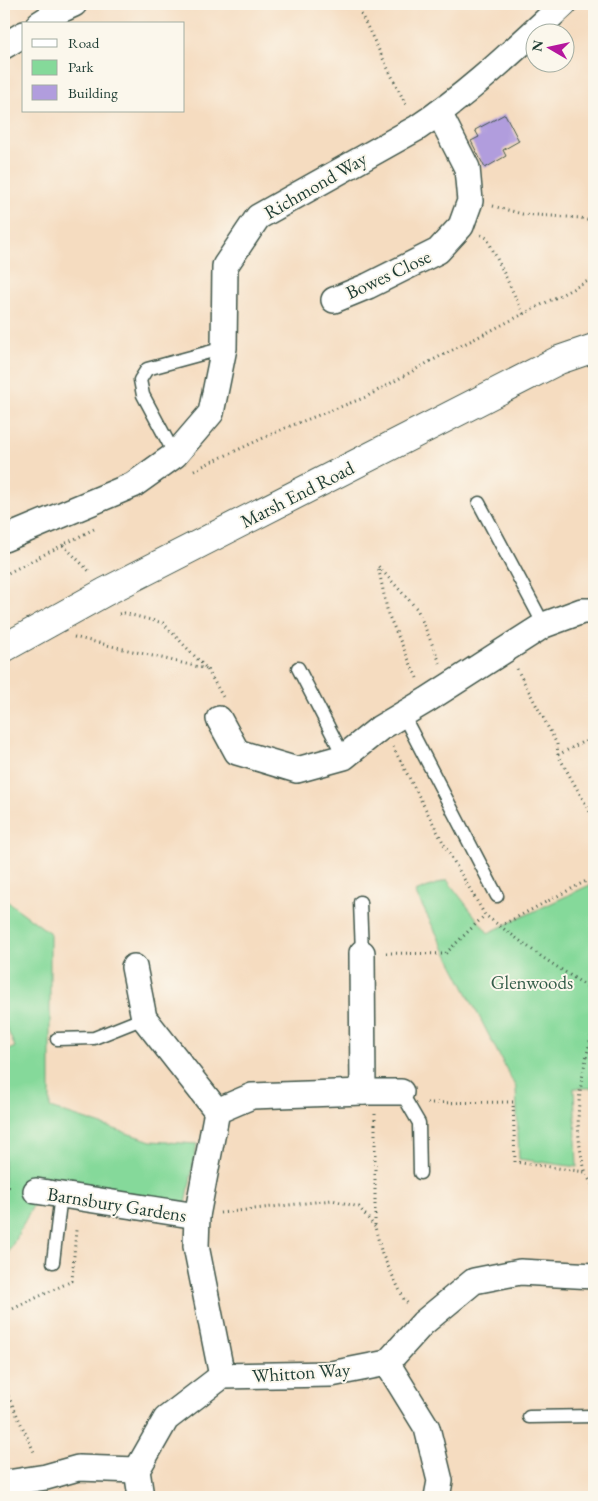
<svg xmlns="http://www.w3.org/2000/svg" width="598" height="1501" viewBox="0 0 598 1501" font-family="'EB Garamond',serif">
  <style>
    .green { fill: #85d99a; stroke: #528b67 }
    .building { fill: #b19ddd }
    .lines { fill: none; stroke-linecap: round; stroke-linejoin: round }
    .service-casing { stroke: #3f5549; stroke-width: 15 }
    .minor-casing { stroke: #3f5549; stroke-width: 28 }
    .tertiary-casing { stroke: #3f5549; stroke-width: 30 }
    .path { stroke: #3f5549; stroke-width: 3; stroke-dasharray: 1 4; stroke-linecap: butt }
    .service { stroke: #fff; stroke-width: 12 }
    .minor { stroke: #fff; stroke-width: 25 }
    .tertiary { stroke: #fff; stroke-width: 28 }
    .labels { text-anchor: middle; stroke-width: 4; stroke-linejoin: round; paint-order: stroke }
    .street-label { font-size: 19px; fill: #1f3d34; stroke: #fbf7ec }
    .park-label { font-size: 19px; fill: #335c48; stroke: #fbf7ec }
  </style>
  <rect width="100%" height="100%" fill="#fbf7ec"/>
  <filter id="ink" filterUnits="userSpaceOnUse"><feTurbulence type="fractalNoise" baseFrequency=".02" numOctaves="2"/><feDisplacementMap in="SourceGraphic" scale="10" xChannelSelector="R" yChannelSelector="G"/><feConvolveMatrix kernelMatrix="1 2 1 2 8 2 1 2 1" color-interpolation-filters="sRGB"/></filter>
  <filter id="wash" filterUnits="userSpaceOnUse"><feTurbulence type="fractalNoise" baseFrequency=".0096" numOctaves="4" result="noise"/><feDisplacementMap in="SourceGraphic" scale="20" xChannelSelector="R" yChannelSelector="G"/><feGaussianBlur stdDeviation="1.12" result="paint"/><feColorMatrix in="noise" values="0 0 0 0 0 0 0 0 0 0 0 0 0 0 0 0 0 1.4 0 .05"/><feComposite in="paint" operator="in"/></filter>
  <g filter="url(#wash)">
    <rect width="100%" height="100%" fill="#f5dcc0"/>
    <g class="green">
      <path d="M447 880 488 933 594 883V1088H574L577 1167 519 1159 516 1088 415 892Z"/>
      <path d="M4 899 50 933V1108L151 1141 197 1144 186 1204 48 1177 4 1261V1052L15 1047 4 1022Z"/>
    </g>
    <g id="blocks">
      <path class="building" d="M505 114 519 141 503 150 506 156 485 168 471 141 479 137 475 130Z"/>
    </g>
  </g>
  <g filter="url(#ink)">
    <use href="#blocks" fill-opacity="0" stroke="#3f5549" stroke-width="1"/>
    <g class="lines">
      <defs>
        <g id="service">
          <path d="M175 455 143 395 140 380 147 369 224 348"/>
          <path d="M479 503 544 625"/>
          <path d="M298 668 344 757"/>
          <path d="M403 715 497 896"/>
          <path d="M360 902 362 953"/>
          <path d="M57 1039 94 1038 144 1018"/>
          <path d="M401 1092 419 1123 420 1173"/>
          <path d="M53 1262 61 1194"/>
          <path d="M529 1417 594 1416"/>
        </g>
        <g id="minor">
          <path d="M39 24 61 10 74 4"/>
          <path d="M4 46 24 34"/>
          <path d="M334 300 368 286 438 251 461 226 470 201 467 168 439 113"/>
          <path d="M4 539 133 485 175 455 211 413 224 348 225 266 258 217 417 128C471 92 517 47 564 4"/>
          <path d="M219 719 237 752 297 770 344 757 380 728 427 700 544 625 582 611H594"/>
          <path d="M134 967 144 1018 217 1111"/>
          <path d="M363 1092H401"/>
          <path d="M36 1191 197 1216"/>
          <path d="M387 1363 427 1428 440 1481 437 1497"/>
          <path d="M222 1376 196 1246 197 1216 217 1111 252 1096 363 1092 362 953"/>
          <path d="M4 1486 7 1483 46 1477 78 1468 137 1470"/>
          <path d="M141 1497 137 1470 166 1419 222 1376 331 1374 387 1363 423 1323 474 1281 520 1272 594 1276"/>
        </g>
        <path id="tertiary" d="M4 648 105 592 559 360 594 348"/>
      </defs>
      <use href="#service" class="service-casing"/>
      <use href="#minor" class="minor-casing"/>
      <use href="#tertiary" class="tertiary-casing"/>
      <g class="path">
        <path d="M360 4V12L407 107"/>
        <path d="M493 206 522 214 581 218 594 222"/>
        <path d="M481 235 487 238 524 315"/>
        <path d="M194 470 285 428 366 397 429 362 594 278"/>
        <path d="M63 545 90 572"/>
        <path d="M4 575 96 528"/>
        <path d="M119 614 124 613 163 623 207 669 223 697"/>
        <path d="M74 637 207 669"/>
        <path d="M517 669 557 744 558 755 594 819"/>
        <path d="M417 678 388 614 378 566 417 609 441 665"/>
        <path d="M393 747 446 848 485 915 542 957 594 991"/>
        <path d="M558 755 594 736"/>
        <path d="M500 926 594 877"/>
        <path d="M386 953 445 954 485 915"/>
        <path d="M594 1027C581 1074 571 1122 585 1170 586 1176 591 1182 594 1187"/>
        <path d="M427 1103 513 1102 515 1162 585 1172"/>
        <path d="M375 1114V1227L382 1254 404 1299 409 1305"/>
        <path d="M4 1186 13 1187"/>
        <path d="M220 1213 332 1200 359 1207 375 1227"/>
        <path d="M4 1313 72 1281 76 1230"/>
        <path d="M4 1387 35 1454"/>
      </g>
      <use href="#service" class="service"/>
      <use href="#minor" class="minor"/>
      <use href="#tertiary" class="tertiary"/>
    </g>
  </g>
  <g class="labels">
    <g class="street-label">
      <text transform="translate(315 185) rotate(-30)" y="7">Richmond Way</text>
      <text transform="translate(388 274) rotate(-25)" y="7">Bowes Close</text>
      <text transform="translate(297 494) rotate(-27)" y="7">Marsh End Road</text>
      <text transform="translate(117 1204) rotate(9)" y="7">Barnsbury Gardens</text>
      <text transform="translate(301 1372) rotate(-4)" y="7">Whitton Way</text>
    </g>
    <g class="park-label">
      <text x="532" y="989">Glenwoods</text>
    </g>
  </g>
  <rect width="598" height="1501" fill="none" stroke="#fbf7ec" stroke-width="20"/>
  <rect x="22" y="22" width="162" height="90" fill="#fbf7ec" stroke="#a3ada2"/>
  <rect x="32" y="39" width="25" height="8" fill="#ffffff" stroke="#a3ada2"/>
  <text x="68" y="48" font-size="15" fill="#1f3d34">Road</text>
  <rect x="32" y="60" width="25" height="15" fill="#85d99a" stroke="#a3ada2"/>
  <text x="68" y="72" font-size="15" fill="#1f3d34">Park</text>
  <rect x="32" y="85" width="25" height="15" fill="#b19ddd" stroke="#a3ada2"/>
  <text x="68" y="98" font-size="15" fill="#1f3d34">Building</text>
  <g transform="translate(550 48) rotate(279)"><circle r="24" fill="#fbf7ec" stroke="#a3ada2"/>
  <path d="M0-4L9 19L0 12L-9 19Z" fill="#b5179e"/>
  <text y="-8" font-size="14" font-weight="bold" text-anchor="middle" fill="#1f3d34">N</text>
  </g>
</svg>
